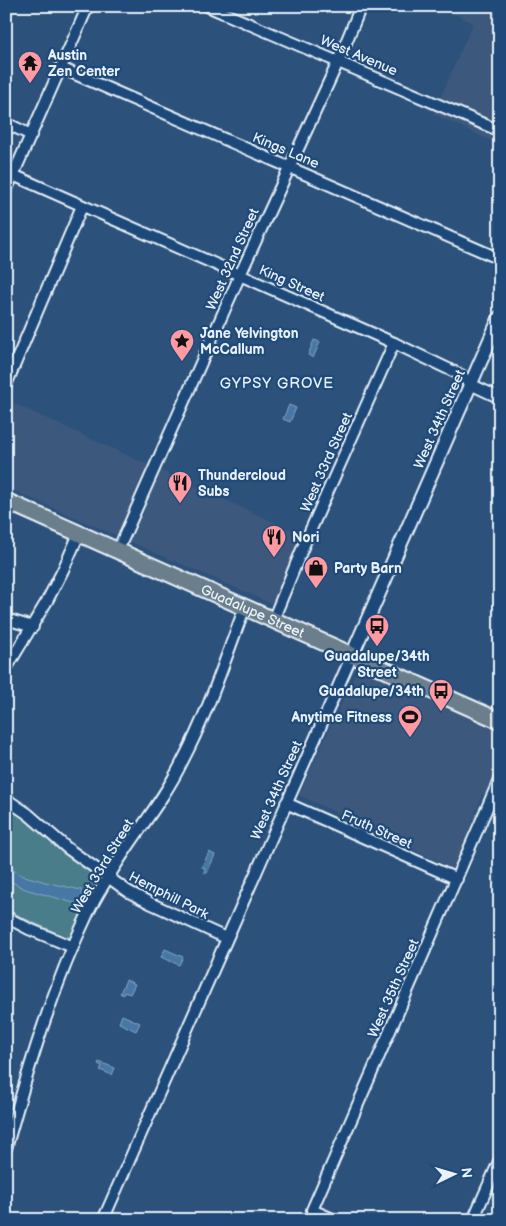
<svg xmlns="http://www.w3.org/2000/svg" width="506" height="1226" viewBox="0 0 506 1226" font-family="'Balsamiq Sans',sans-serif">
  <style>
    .built { fill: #3c597d }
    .green { fill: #497d8a; stroke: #98b7c1 }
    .water { fill: #4777a4; stroke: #87a8c6 }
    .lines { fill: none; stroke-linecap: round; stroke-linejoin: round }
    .minor-casing { stroke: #e8f1f8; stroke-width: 14 }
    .tertiary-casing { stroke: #e8f1f8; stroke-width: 16 }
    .primary-casing { stroke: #e8f1f8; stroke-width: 19 }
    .minor { stroke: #1f4a7a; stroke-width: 10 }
    .tertiary { stroke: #1f4a7a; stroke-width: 12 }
    .primary { stroke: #6b7e8b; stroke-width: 15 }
    .labels { text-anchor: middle; stroke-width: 4.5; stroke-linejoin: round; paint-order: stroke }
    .poi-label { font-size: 14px; font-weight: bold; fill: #e8f1f8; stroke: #1f4a7a; text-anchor: start }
    .street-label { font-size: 14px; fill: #e8f1f8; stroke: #1f4a7a }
    .neighbourhood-label { font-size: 15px; letter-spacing: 1px; fill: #e8f1f8; stroke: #1f4a7a }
  </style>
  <rect width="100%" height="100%" fill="#2c517b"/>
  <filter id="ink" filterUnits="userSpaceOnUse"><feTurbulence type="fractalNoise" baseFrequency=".02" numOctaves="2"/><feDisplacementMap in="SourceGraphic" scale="10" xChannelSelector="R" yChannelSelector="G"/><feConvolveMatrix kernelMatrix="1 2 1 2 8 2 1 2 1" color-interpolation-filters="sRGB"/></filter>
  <g filter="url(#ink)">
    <g class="built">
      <path d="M446 6H500V145L433 114 473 23 445 9Z"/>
      <path d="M6 400 302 535 272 604 6 487Z"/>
      <path d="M358 668 500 731V801L482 795 454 869 299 795Z"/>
    </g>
    <path class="green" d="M6 805 29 821 98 878 100 882 71 937H66L23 918 6 908Z"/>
    <g class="water">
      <path d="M314 340 320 342 313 358 308 355Z"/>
      <path d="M289 405 296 408 290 422 283 419Z"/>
      <path d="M209 852 215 855 207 873 204 872 205 868 202 867Z"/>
      <path d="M6 865 21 875 49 883 81 890 83 895 80 901 74 903 25 889 6 879Z"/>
      <path d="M165 949 183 957 179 965 161 957Z"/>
      <path d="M126 980 135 984 130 994 124 992 123 995 120 993Z"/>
      <path d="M122 1015 140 1023 136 1031 119 1023Z"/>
      <path d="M99 1062 115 1068 112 1075 100 1070 102 1066 98 1064Z"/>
    </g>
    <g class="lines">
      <defs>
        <g id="minor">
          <path d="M207 6 500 131"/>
          <path d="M61 68 500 259"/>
          <path d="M6 123 31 135"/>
          <path d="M13 175 394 343 461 375 470 384 500 398"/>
          <path d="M6 191 88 6"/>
          <path d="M6 385 82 206"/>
          <path d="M118 550 240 275 338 62 361 6"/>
          <path d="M6 619 33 627"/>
          <path d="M273 620 303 547 394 343"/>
          <path d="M6 669 47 601 63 570 79 534"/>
          <path d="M6 799 28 814 67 848 129 892 152 904 226 938"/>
          <path d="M286 803 457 879"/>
          <path d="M6 917 29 929 73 947"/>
          <path d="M6 1149C28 1069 52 989 88 913 99 891 113 869 127 848 146 820 167 793 182 762 208 713 225 659 245 607"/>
          <path d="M103 1220 352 655"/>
          <path d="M335 1220 312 1210 500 778"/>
          <path d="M473 1220 500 1159"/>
        </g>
        <path id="tertiary" d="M352 655 500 317"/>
        <g id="primary">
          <path id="s1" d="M6 501 500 721"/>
        </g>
      </defs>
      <use href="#minor" class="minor-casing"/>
      <use href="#tertiary" class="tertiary-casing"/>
      <use href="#primary" class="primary-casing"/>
      <use href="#minor" class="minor"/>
      <use href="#tertiary" class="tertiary"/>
      <use href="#primary" class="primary"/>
    </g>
  </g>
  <defs>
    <symbol id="temple-pin" viewBox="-11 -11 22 30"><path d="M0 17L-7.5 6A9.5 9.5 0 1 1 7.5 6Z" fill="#ff9aa2" stroke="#1f4a7a"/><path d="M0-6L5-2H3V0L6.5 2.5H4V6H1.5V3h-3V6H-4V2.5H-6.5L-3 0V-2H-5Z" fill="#111"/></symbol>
    <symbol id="sight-pin" viewBox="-11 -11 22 30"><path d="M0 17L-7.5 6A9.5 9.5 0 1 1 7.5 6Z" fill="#ff9aa2" stroke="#1f4a7a"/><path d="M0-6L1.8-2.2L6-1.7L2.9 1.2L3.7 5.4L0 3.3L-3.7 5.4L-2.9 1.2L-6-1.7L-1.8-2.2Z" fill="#111"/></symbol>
    <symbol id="restaurant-pin" viewBox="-11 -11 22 30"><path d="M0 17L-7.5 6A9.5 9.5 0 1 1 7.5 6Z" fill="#ff9aa2" stroke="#1f4a7a"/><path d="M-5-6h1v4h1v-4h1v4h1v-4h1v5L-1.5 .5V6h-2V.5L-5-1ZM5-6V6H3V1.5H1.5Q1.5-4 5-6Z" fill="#111"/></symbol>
    <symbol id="shop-pin" viewBox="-11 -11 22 30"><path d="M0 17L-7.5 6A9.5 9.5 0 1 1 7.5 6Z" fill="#ff9aa2" stroke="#1f4a7a"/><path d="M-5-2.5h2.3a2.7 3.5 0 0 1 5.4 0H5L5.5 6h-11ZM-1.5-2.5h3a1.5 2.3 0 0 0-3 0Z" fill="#111"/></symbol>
    <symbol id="bus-pin" viewBox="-11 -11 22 30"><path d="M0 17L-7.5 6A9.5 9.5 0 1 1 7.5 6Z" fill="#ff9aa2" stroke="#1f4a7a"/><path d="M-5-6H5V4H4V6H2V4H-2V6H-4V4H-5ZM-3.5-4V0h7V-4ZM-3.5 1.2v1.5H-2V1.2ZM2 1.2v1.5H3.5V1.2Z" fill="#111"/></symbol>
    <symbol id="stadium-pin" viewBox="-11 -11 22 30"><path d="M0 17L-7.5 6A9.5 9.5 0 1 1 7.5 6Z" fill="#ff9aa2" stroke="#1f4a7a"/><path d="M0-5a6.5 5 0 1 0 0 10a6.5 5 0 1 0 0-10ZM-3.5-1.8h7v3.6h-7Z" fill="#111"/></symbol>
  </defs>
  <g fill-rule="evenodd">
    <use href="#temple-pin" x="16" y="49" width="28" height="38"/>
    <use href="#sight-pin" x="168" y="327" width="28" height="38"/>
    <use href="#restaurant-pin" x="166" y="469" width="28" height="38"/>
    <use href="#restaurant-pin" x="260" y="523" width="28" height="38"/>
    <use href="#shop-pin" x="302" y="554" width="28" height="38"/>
    <use href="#bus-pin" x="363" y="612" width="28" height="38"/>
    <use href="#bus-pin" x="427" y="677" width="28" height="38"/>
    <use href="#stadium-pin" x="396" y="703" width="28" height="38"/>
  </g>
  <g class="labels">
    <g class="poi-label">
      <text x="48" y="60">Austin<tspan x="48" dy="16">Zen Center</tspan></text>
      <text x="200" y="338">Jane Yelvington<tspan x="200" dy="16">McCallum</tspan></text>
      <text x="198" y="480">Thundercloud<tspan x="198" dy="16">Subs</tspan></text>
      <text x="292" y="542">Nori</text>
      <text x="334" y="573">Party Barn</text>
      <text x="377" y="661" text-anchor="middle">Guadalupe/34th<tspan x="377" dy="16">Street</tspan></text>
      <text x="424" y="696" text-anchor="end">Guadalupe/34th</text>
      <text x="392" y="722" text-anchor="end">Anytime Fitness</text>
    </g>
    <g class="street-label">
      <text transform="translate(359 55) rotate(23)" y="5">West Avenue</text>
      <text transform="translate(286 150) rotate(23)" y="5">Kings Lane</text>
      <text transform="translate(232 259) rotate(-66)" y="5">West 32nd Street</text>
      <text transform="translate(292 283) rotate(24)" y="5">King Street</text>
      <text transform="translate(439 419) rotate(-66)" y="5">West 34th Street</text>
      <text transform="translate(326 462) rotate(-66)" y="5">West 33rd Street</text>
      <text dy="5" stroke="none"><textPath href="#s1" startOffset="270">Guadalupe Street</textPath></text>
      <text transform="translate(276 790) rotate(-66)" y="5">West 34th Street</text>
      <text transform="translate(377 829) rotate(24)" y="5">Fruth Street</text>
      <text transform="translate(102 866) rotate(-59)" y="5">West 33rd Street</text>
      <text transform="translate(169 895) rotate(27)" y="5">Hemphill Park</text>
      <text transform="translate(393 988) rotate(-66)" y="5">West 35th Street</text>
    </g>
    <g class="neighbourhood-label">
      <text x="277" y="388">GYPSY GROVE</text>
    </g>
  </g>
  <rect width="506" height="1226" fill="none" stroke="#1f4a7a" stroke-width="25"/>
  <rect x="12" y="12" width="481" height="1201" fill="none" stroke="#e8f1f8" stroke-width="2" filter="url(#ink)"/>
  <g transform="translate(454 1174) rotate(85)" stroke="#1f4a7a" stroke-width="4" paint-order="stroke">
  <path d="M0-4L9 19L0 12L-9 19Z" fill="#e8f1f8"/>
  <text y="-8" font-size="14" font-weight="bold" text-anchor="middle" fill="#e8f1f8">N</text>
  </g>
</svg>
